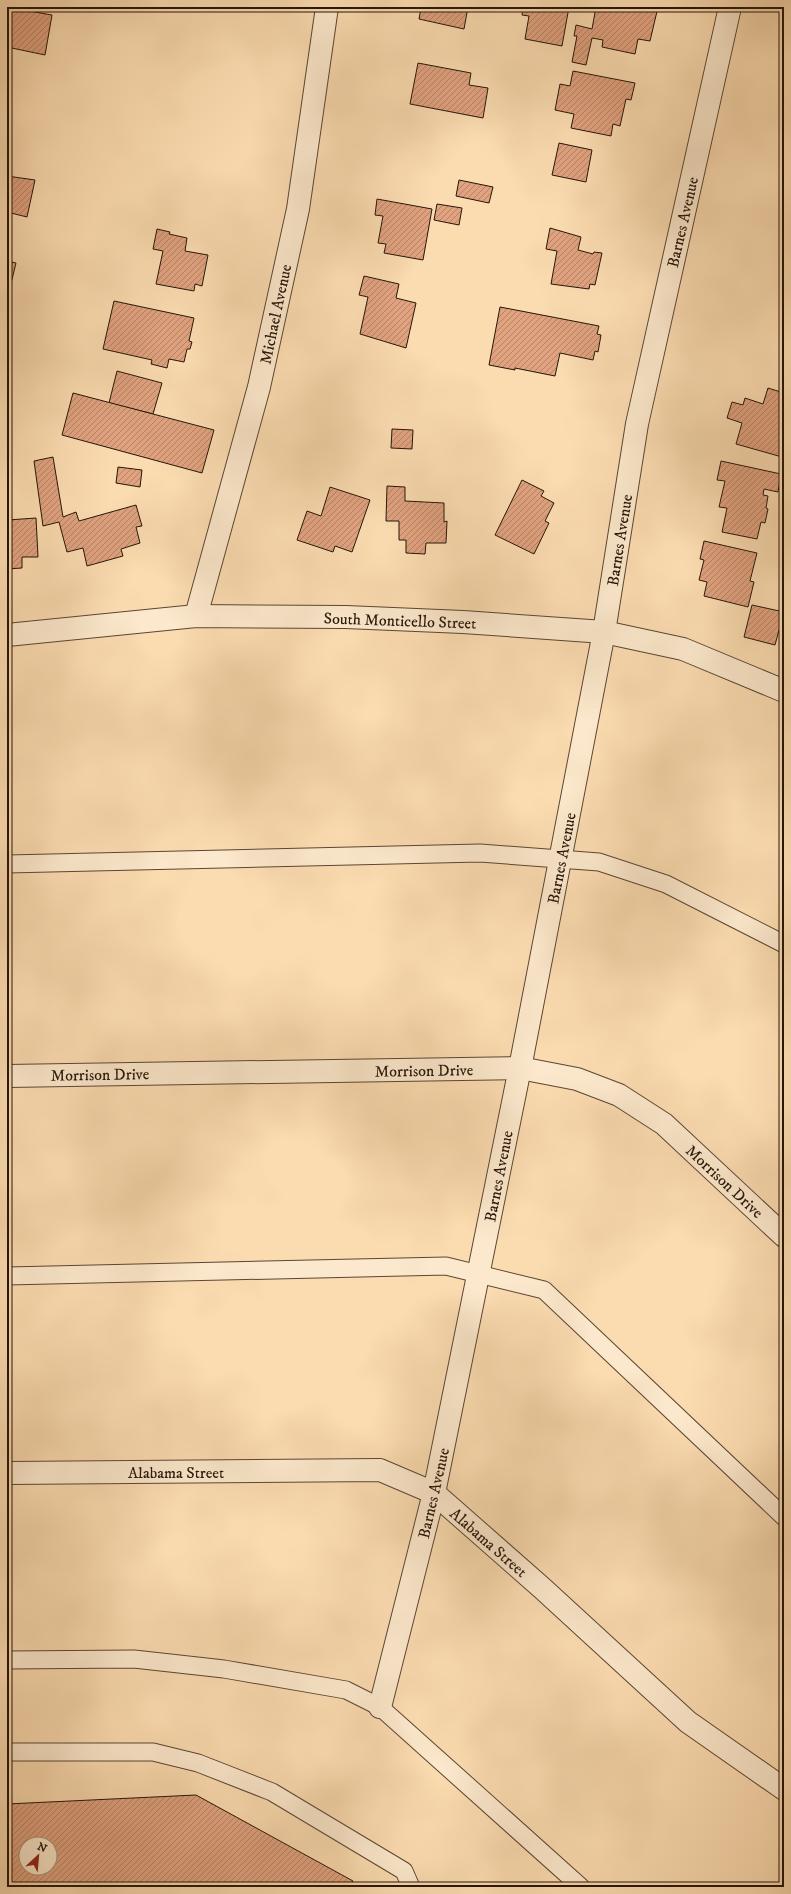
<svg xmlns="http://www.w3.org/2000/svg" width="791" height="1894" viewBox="0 0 791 1894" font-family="'IM FELL DW Pica',serif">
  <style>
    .building { fill: url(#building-hatch); stroke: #261509; fill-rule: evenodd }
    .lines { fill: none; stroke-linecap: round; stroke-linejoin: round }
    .service-casing { stroke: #5b4633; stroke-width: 19 }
    .minor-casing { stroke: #5b4633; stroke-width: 24 }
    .service { stroke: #fce8cc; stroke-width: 17 }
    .minor { stroke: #fce8cc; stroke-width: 22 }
    .labels { text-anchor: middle; stroke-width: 4; stroke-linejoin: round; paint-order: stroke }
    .street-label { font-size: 16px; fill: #261509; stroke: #fce8cc }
  </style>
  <defs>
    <pattern id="building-hatch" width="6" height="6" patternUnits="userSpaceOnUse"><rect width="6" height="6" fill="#e0a27f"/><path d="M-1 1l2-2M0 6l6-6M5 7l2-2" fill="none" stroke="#b58366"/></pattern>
  </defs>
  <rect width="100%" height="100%" fill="#fbdbb0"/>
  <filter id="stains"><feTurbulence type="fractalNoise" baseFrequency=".005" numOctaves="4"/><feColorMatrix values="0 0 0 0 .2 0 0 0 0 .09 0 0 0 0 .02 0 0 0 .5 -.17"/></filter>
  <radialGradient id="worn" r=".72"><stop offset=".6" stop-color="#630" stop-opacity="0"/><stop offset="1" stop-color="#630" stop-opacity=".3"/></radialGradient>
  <g class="building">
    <path d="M7 7 52 15 45 55 7 47Z"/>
    <path d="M415 7H468L464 29 419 19 421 8Z"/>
    <path d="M523 7H569L562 46 525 39 529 16 522 15Z"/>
    <path d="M596 7 611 10 612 7H658L650 41 638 39 635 54 602 47 603 40 592 38 586 65 572 62 577 36H574L576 25 592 29Z"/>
    <path d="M418 63 471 73 469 85 488 88 483 118 410 104Z"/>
    <path d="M573 71 635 83 631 100 626 99 620 126 613 124 611 136 571 128 574 114 555 110 560 84 570 86Z"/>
    <path d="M559 143 592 150 586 182 552 175Z"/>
    <path d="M7 176 35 180 27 217 7 212Z"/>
    <path d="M459 180 493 187 489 203 456 196Z"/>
    <path d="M377 199 432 209 423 260 384 253 386 244 378 243 383 216 375 215Z"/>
    <path d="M437 204 462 208 459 225 434 220Z"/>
    <path d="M550 228 581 237 578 250 593 254 594 252 602 253 595 285 590 284 589 289 551 284 557 251 546 249Z"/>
    <path d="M157 229 170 232 169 234 187 238 185 251 208 255 202 286 195 284 194 291 156 284 163 251 153 249Z"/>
    <path d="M7 261 16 263 8 296H7Z"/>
    <path d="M364 276 399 284 396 298 416 303 406 348 360 334 368 297 359 295Z"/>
    <path d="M114 301 194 318 189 341 192 342 190 349H187L184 362 169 359 167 368 151 364 152 360 103 349Z"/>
    <path d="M500 307 599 326 597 334 601 335 598 352 595 351 593 360 560 353 555 376 515 368V370L489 365Z"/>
    <path d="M117 371 162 383 153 414 109 403Z"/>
    <path d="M768 388 784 393V448L782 457 736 444 742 423 727 418 732 402 743 405 745 398 763 404Z"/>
    <path d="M73 393 214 430 202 473 62 435Z"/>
    <path d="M392 429 413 430 412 449 391 448Z"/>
    <path d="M53 457 63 517 76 512 79 521 136 505 142 526 136 527 140 543 121 549 123 556 87 566 83 548 67 552 59 522 43 526 34 461Z"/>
    <path d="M721 461 781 474 778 492 764 489 763 495 768 496 766 508 768 509 765 523 761 522 757 539 722 532 727 508 719 507 725 481 717 480Z"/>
    <path d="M118 467 142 470 140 487 116 483Z"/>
    <path d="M522 480 544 491 541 496 554 503 545 521 549 523 534 554 495 535Z"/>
    <path d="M387 486 405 487V501L444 503V522L447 521 446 543H426L425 554 406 553V540H399V521H386Z"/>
    <path d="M330 487 370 500 352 552 335 546 333 552 297 540 307 511 321 516Z"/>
    <path d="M7 506 8 520 36 518 38 557H22V568L7 569Z"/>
    <path d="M704 541 757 553 750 581 754 582 748 607 704 596 707 582 699 580 704 560 700 559Z"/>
    <path d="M752 605 784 612 775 645 744 637Z"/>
    <path d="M196 1795 353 1881 350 1887H7V1804ZM26 1844H50V1868H26Z"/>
  </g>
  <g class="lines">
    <defs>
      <g id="service">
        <path d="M7 864 480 853 599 862 666 884 784 944"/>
        <path d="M7 1276 446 1266 544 1290 784 1517"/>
        <path d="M7 1660 134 1659 224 1669 346 1690 380 1707 581 1887"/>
        <path d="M7 1752H153L198 1763 272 1792 404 1871 411 1887"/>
      </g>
      <g id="minor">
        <path d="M196 616 259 387 298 209 327 7"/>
        <path d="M7 635 196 616 346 617 463 622 604 632 683 649 784 691"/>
        <path d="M7 1076 520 1068 577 1079 619 1095 664 1124 784 1236"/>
        <path d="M7 1473 380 1470 434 1493 542 1588 688 1722 784 1789"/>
        <path d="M380 1707 434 1493 520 1068 604 632 637 424 730 7"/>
      </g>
    </defs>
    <use href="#service" class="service-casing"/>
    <use href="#minor" class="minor-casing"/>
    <use href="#service" class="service"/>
    <use href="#minor" class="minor"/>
  </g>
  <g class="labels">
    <g class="street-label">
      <text transform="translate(682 222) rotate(-77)" y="6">Barnes Avenue</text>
      <text transform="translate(275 314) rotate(-78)" y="6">Michael Avenue</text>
      <text transform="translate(619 540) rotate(-81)" y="6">Barnes Avenue</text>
      <text transform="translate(400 620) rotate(2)" y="6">South Monticello Street</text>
      <text transform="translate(561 858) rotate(-79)" y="6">Barnes Avenue</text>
      <text transform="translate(424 1070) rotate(-1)" y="6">Morrison Drive</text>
      <text transform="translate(100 1074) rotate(-1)" y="6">Morrison Drive</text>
      <text transform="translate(498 1176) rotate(-79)" y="6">Barnes Avenue</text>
      <text transform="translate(725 1181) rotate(43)" y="6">Morrison Drive</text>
      <text x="176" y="1478">Alabama Street</text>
      <text transform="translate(433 1493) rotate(-77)" y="6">Barnes Avenue</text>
      <text transform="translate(489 1542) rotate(41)" y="6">Alabama Street</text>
    </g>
  </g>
  <rect width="791" height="1894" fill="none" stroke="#fbdbb0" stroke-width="24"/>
  <rect x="8" y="8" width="775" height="1878" fill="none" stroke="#261509" stroke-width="2"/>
  <rect x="12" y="12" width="767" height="1870" fill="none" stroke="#261509"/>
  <g transform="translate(38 1856) rotate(26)"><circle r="19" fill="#fce8cc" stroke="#a6947e"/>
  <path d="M0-3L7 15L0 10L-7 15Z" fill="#8f2418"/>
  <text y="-6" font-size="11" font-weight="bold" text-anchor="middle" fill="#261509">N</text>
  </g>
  <rect width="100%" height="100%" filter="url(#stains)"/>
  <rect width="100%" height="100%" fill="url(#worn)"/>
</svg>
